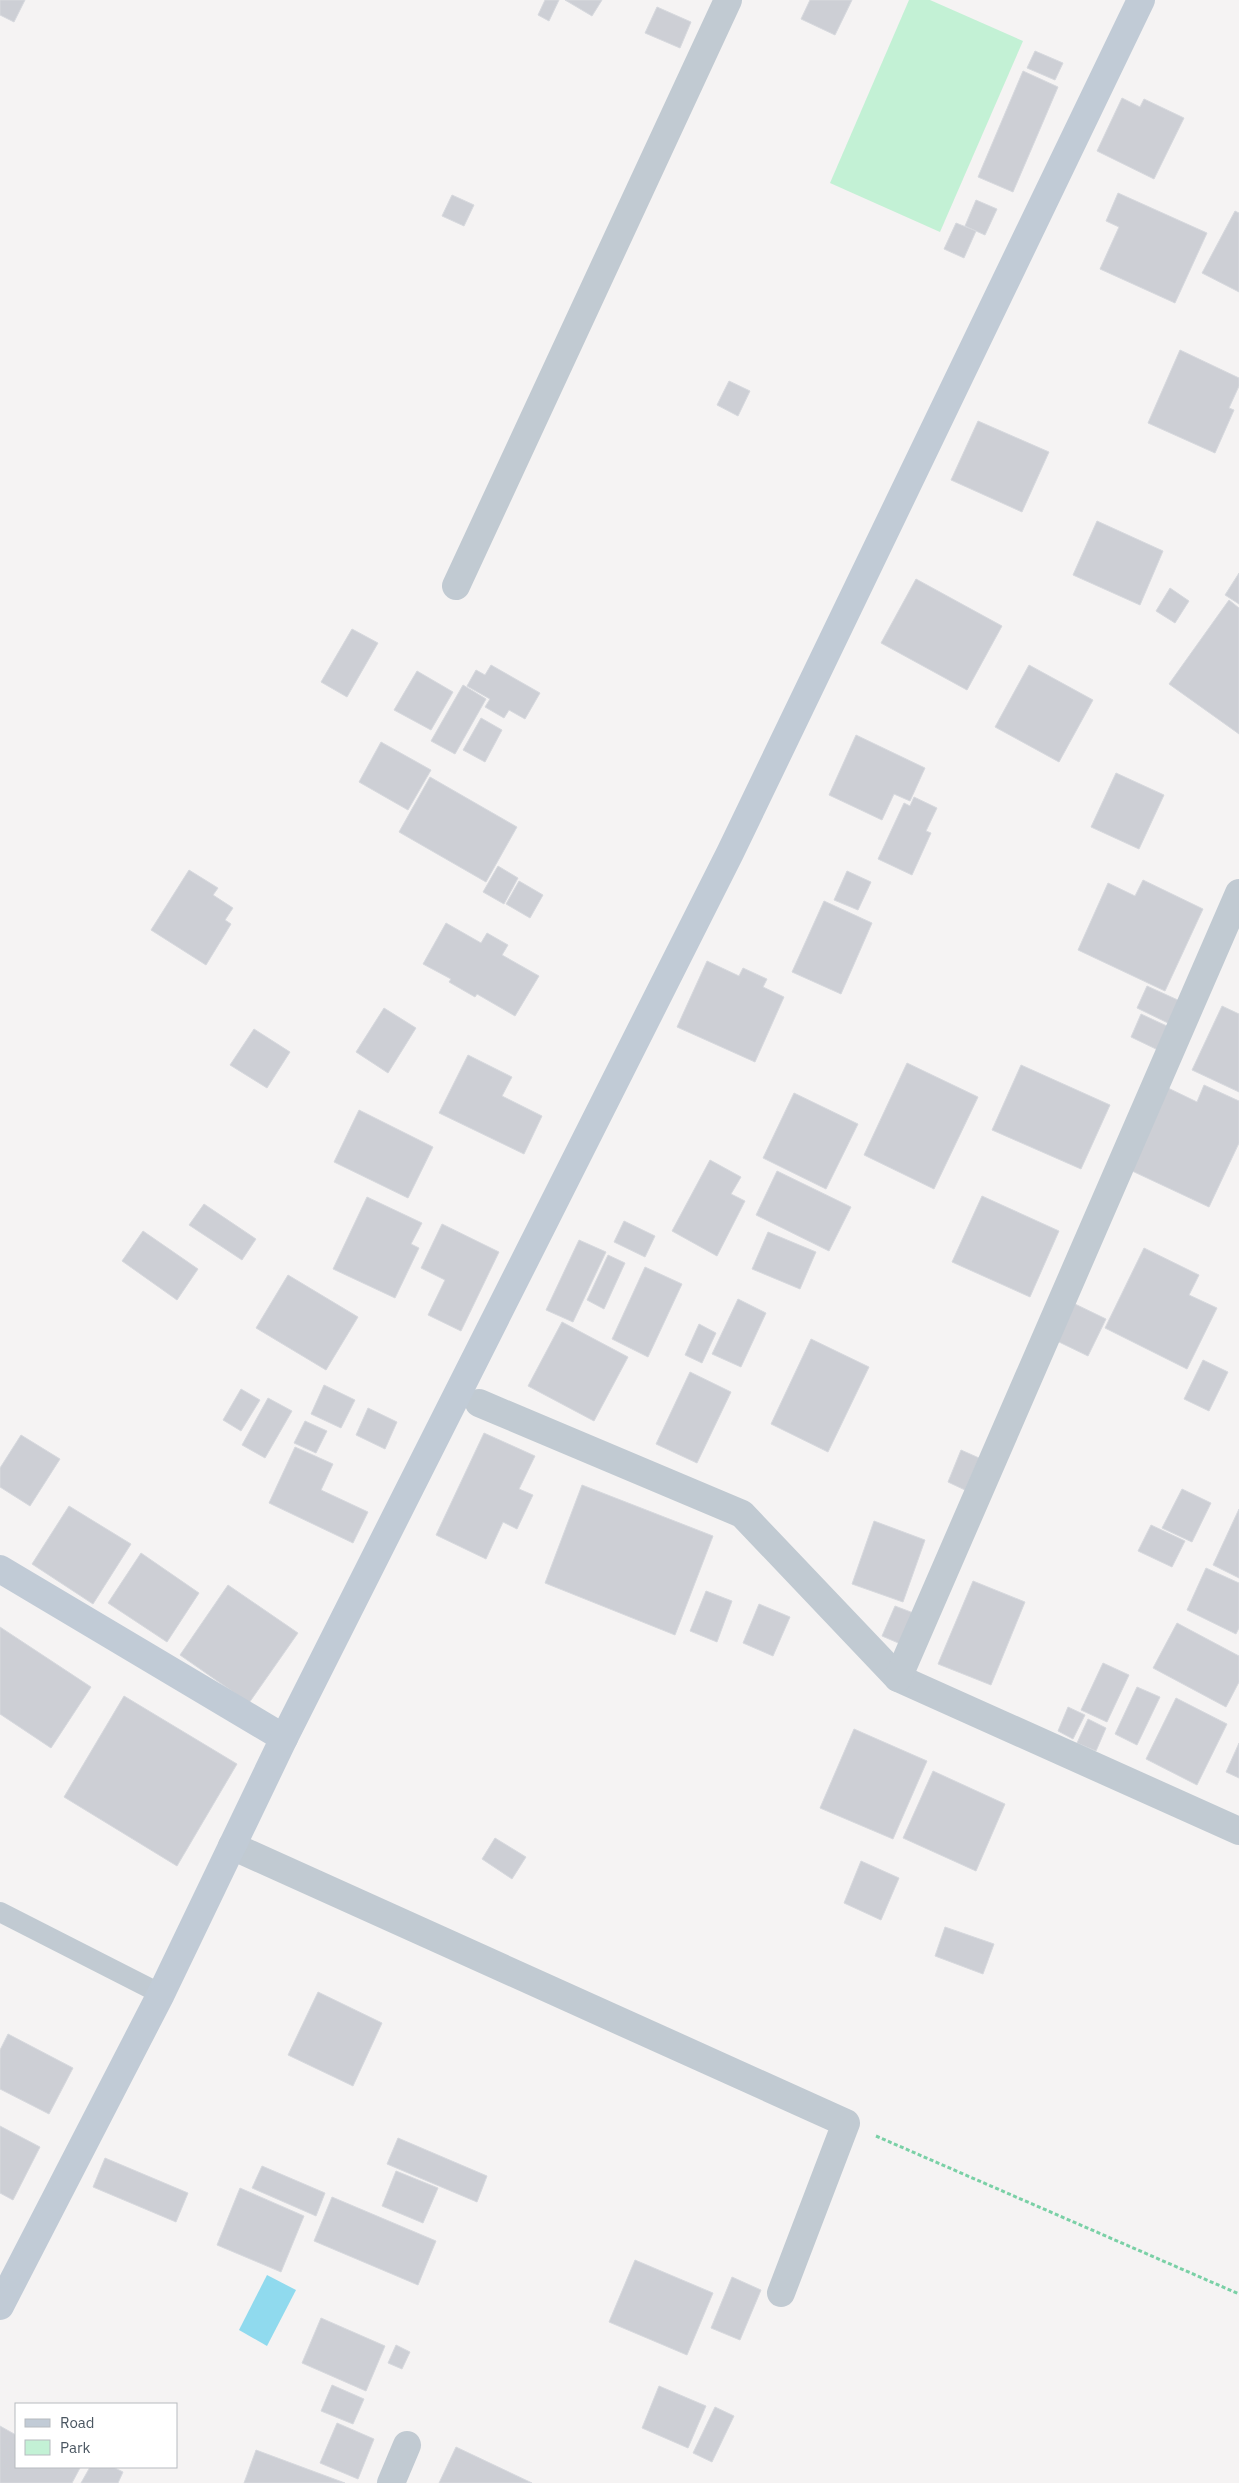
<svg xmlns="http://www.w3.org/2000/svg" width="1239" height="2483" viewBox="0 0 1239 2483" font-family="'IBM Plex Sans',sans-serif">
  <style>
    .green { fill: #c3f1d5 }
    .water { fill: #90daee }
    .building { fill: #cdcfd5; stroke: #d7d9de }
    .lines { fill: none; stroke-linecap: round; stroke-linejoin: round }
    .path { stroke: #7ad0a6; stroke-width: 3; stroke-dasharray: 4 2.5; stroke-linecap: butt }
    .lane { stroke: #c1cad2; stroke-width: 20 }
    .street { stroke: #c1cad2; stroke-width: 28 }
    .secondary { stroke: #c1cbd6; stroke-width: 28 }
  </style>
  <rect width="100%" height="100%" fill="#f5f3f3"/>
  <path class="green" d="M909 0H930L1023 41 940 232 830 183Z"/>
  <path class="water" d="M267 2275 296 2290 267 2346 239 2330Z"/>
  <g class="building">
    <path d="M0 0H25L14 22 0 15Z"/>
    <path d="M545 0H559L549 21 538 15Z"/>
    <path d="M565 0H602L592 16Z"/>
    <path d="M810 0H852L835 35 801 19Z"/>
    <path d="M657 7 691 22 680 48 645 33Z"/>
    <path d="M1035 51 1063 63 1055 80 1027 68Z"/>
    <path d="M1023 71 1058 87 1013 192 978 177Z"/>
    <path d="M1122 98 1140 107 1144 99 1184 118 1154 179 1097 151Z"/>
    <path d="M1118 193 1207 233 1175 303 1100 269 1119 227 1106 221Z"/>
    <path d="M452 195 474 205 464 226 442 216Z"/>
    <path d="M976 200 997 209 985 235 965 226Z"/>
    <path d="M1235 211 1239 213V292L1202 273Z"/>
    <path d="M956 223 976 231 964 258 944 249Z"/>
    <path d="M1180 350 1239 378V386L1229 408 1234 410 1215 453 1148 423Z"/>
    <path d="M729 381 750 391 738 416 717 405Z"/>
    <path d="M978 421 1049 452 1022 512 951 480Z"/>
    <path d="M1097 521 1163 551 1140 605 1073 575Z"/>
    <path d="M1239 573V604L1225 595Z"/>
    <path d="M916 579 1002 626 967 690 881 643Z"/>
    <path d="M1170 588 1189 601 1175 623 1156 611Z"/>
    <path d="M1229 600 1239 608V734L1169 684Z"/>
    <path d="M352 629 378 643 347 697 321 682Z"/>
    <path d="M491 665 540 693 525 719 509 710 504 718 485 707 490 699 467 686 476 670 485 675Z"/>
    <path d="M1029 665 1093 700 1059 762 995 727Z"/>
    <path d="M417 671 453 692 431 730 394 710Z"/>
    <path d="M463 685 486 699 455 754 431 741Z"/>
    <path d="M481 718 502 730 485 762 463 750Z"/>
    <path d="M856 735 925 768 910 801 894 794 882 820 829 795Z"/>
    <path d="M381 742 431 770 408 810 359 782Z"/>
    <path d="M1116 773 1164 795 1139 849 1091 827Z"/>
    <path d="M430 777 517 827 486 882 399 832Z"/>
    <path d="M914 797 937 808 926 831 931 833 912 875 878 859 904 803 910 806Z"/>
    <path d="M498 866 518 878 504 904 483 892Z"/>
    <path d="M189 870 218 888 213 895 233 908 225 920 231 924 206 965 151 930Z"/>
    <path d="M847 871 871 882 858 910 834 900Z"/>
    <path d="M1143 880 1203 909 1165 991 1078 950 1108 883 1135 896Z"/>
    <path d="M519 881 543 895 530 918 506 904Z"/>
    <path d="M824 901 872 923 841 994 792 972Z"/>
    <path d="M446 923 481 943 487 933 508 945 502 955 539 976 515 1016 477 994 475 997 449 982 451 979 423 964Z"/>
    <path d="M707 961 739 976 743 968 767 979 763 987 784 997 755 1062 677 1027Z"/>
    <path d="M1147 986 1180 1001 1170 1024 1137 1008Z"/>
    <path d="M1222 1006 1239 1014V1092L1192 1070Z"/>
    <path d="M384 1008 416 1028 388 1073 356 1052Z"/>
    <path d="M1141 1014 1169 1027 1158 1050 1131 1037Z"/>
    <path d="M254 1029 290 1052 267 1088 230 1065Z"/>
    <path d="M468 1055 512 1077 502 1096 542 1116 524 1154 439 1113Z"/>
    <path d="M907 1063 978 1097 934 1189 864 1155Z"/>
    <path d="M1021 1065 1110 1105 1081 1169 992 1130Z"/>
    <path d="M1204 1085 1239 1101V1143L1209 1207 1130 1170 1168 1088 1197 1102Z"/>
    <path d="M794 1093 858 1124 826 1189 763 1158Z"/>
    <path d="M359 1110 433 1147 408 1198 334 1162Z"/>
    <path d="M710 1160 741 1177 731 1194 745 1201 717 1256 672 1231Z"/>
    <path d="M777 1171 851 1207 829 1251 756 1215Z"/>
    <path d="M982 1196 1059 1231 1030 1297 952 1262Z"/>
    <path d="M367 1197 422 1223 411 1244 419 1248 395 1298 333 1269Z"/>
    <path d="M204 1204 256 1239 242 1260 189 1225Z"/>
    <path d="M624 1221 655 1236 645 1257 614 1242Z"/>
    <path d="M442 1224 499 1252 461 1331 428 1315 445 1280 421 1268Z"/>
    <path d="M143 1231 198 1269 177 1300 122 1261Z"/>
    <path d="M768 1232 816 1252 800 1289 752 1269Z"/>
    <path d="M579 1240 606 1252 573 1322 546 1310Z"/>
    <path d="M1144 1248 1199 1275 1189 1295 1217 1308 1187 1369 1105 1328Z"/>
    <path d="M608 1255 625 1263 604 1309 587 1300Z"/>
    <path d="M645 1267 682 1284 648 1357 612 1339Z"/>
    <path d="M288 1275 358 1317 326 1370 256 1328Z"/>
    <path d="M738 1299 766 1313 741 1367 712 1354Z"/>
    <path d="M1075 1304 1106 1319 1088 1356 1057 1341Z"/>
    <path d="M562 1322 628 1357 594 1421 528 1386Z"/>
    <path d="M699 1324 716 1333 702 1363 685 1355Z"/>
    <path d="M811 1339 869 1367 828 1452 771 1424Z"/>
    <path d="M1203 1360 1228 1372 1209 1411 1184 1399Z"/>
    <path d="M690 1372 731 1392 697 1463 656 1444Z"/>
    <path d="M324 1385 355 1400 341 1428 311 1414Z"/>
    <path d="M241 1389 260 1400 241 1431 223 1420Z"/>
    <path d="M268 1398 292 1411 265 1458 242 1445Z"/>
    <path d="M368 1408 397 1422 385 1449 356 1435Z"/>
    <path d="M305 1421 327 1431 316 1453 294 1443Z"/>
    <path d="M484 1433 535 1456 519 1489 533 1495 517 1529 503 1522 486 1559 436 1535Z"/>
    <path d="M21 1435 60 1459 30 1506 0 1487V1468Z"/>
    <path d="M295 1447 333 1464 321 1490 368 1512 353 1543 269 1503Z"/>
    <path d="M961 1450 979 1458 965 1490 948 1482Z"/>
    <path d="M582 1485 713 1536 675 1635 545 1583Z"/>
    <path d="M1182 1489 1211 1503 1192 1542 1162 1528Z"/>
    <path d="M69 1506 131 1544 93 1604 32 1564Z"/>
    <path d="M1239 1509V1578L1213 1565Z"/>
    <path d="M874 1521 925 1540 903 1602 852 1584Z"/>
    <path d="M1151 1525 1185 1541 1172 1567 1138 1551Z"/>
    <path d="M141 1553 199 1593 167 1642 108 1603Z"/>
    <path d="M1206 1568 1239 1583V1628L1236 1634 1187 1610Z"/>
    <path d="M973 1581 1025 1602 991 1685 938 1664Z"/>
    <path d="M228 1585 298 1633 249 1703 180 1655Z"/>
    <path d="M706 1591 732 1601 717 1642 690 1631Z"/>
    <path d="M759 1604 790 1617 773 1656 743 1643Z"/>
    <path d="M895 1606 916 1614 903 1645 882 1636Z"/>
    <path d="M1177 1623 1239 1656V1682L1226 1707 1153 1668Z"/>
    <path d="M0 1627 91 1687 51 1748 0 1714Z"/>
    <path d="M1103 1663 1129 1675 1107 1722 1081 1710Z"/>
    <path d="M1137 1687 1160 1697 1137 1745 1115 1734Z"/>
    <path d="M124 1696 237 1764 177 1866 64 1797Z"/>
    <path d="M1176 1698 1227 1724 1197 1785 1146 1759Z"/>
    <path d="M1068 1707 1085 1715 1073 1739 1058 1731Z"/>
    <path d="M1088 1719 1106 1728 1096 1751 1077 1743Z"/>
    <path d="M854 1729 927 1761 893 1839 820 1808Z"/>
    <path d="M1239 1743V1778L1226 1772Z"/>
    <path d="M933 1771 1005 1804 976 1871 903 1838Z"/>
    <path d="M495 1838 526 1857 512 1879 482 1859Z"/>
    <path d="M861 1861 899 1878 881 1920 844 1903Z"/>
    <path d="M945 1927 994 1944 983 1974 935 1956Z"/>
    <path d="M318 1992 382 2023 353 2086 288 2055Z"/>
    <path d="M8 2034 73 2068 49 2114 0 2089V2050Z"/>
    <path d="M0 2126 40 2147 13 2200 0 2193Z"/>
    <path d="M398 2138 487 2176 477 2202 387 2164Z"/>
    <path d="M105 2158 188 2193 176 2222 93 2187Z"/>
    <path d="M262 2166 325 2193 316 2216 252 2188Z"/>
    <path d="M396 2171 438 2188 423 2223 382 2206Z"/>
    <path d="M240 2188 304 2216 281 2272 217 2245Z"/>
    <path d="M332 2197 436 2241 418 2285 314 2241Z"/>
    <path d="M635 2260 713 2293 687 2355 609 2322Z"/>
    <path d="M732 2277 761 2290 740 2340 711 2328Z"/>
    <path d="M321 2318 385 2346 366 2391 302 2363Z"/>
    <path d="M396 2345 410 2352 402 2369 388 2363Z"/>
    <path d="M332 2385 364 2399 353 2424 321 2411Z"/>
    <path d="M659 2386 706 2406 688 2448 642 2428Z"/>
    <path d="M715 2407 734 2416 712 2462 693 2453Z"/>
    <path d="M337 2423 374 2439 358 2479 320 2463Z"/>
    <path d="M0 2426 16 2435V2467H78L80 2468 72 2483H0Z"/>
    <path d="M456 2447 532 2483H439Z"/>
    <path d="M256 2450 345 2483H244Z"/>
    <path d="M90 2467H113L123 2472 118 2483H81Z"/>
  </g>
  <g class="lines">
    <path class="path" d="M876 2136 1239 2294"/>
    <path class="lane" d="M0 1912 161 1994"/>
    <g class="street">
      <path d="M456 586 728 0"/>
      <path d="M479 1403 742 1514 898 1678 1239 1831"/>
      <path d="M898 1678 1239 893"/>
      <path d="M232 1846 846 2123 781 2293"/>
      <path d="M391 2483 407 2445"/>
    </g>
    <g class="secondary">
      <path d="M0 1569 284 1738"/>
      <path d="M0 2306 161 1994 284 1738 730 853 1141 0"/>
    </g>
  </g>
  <rect x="15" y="2403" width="162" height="65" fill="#ffffff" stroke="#b7bbc0"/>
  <rect x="25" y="2419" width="25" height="8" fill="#c1cbd6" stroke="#b7bbc0"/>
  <text x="60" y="2428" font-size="15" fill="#4a5661">Road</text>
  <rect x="25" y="2440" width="25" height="15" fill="#c3f1d5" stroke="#b7bbc0"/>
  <text x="60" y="2453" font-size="15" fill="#4a5661">Park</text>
</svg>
